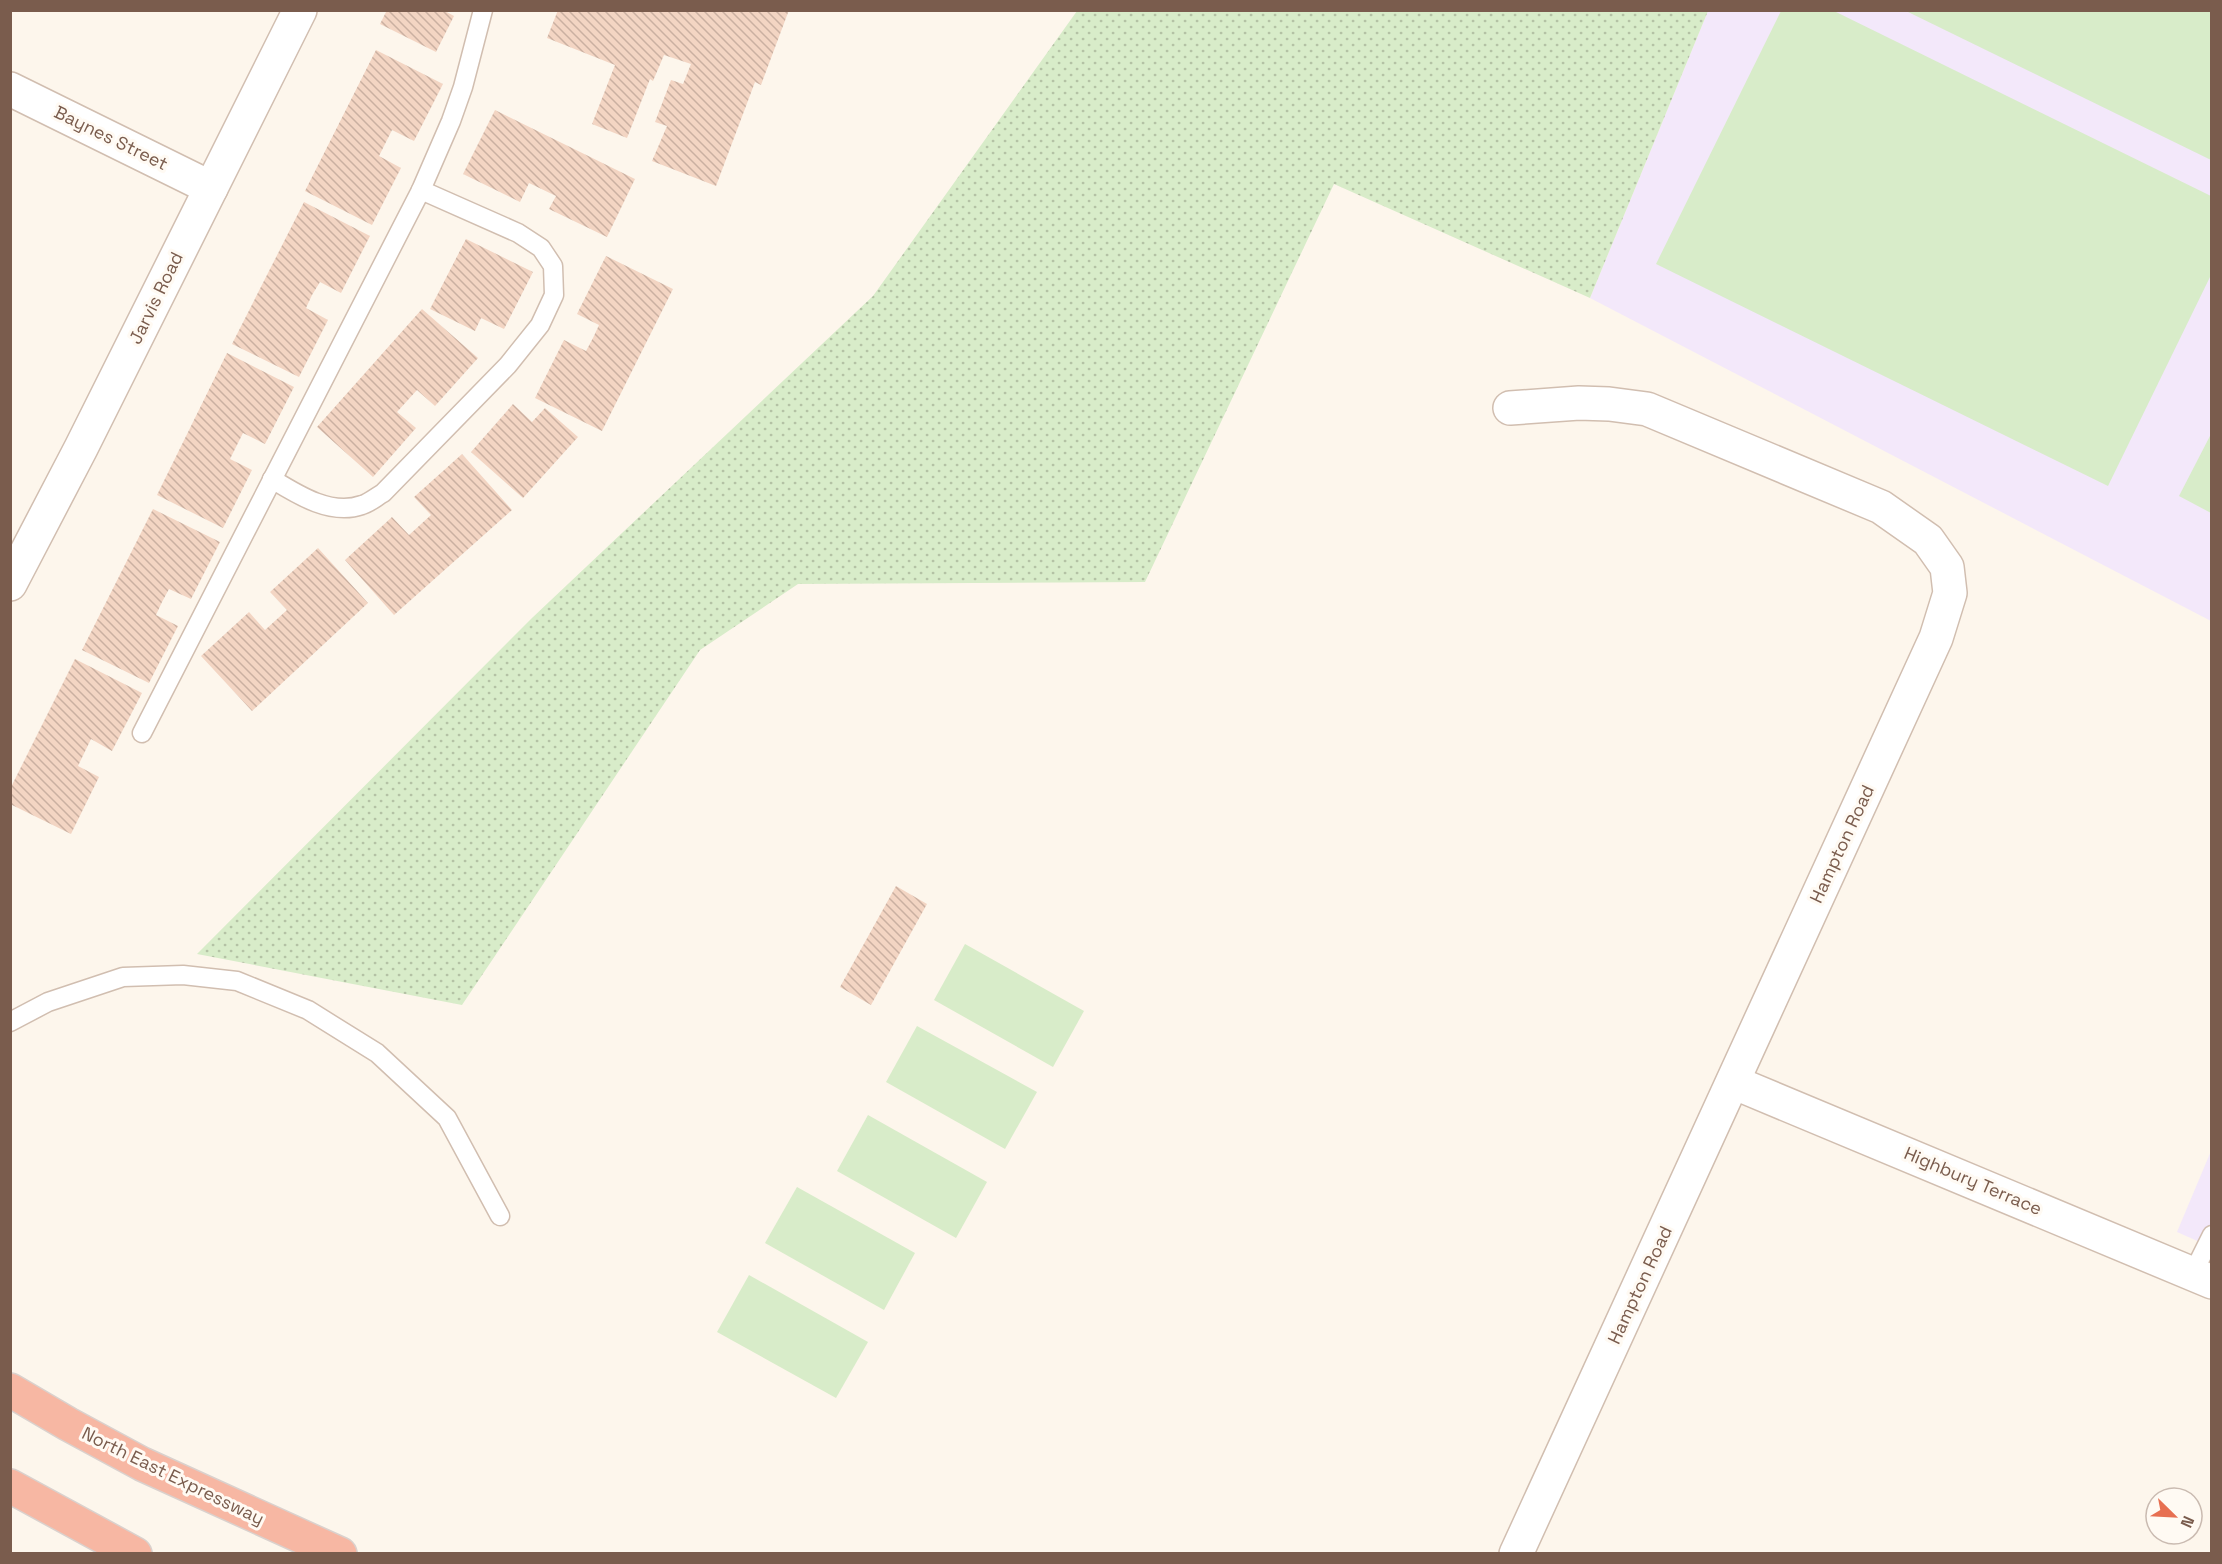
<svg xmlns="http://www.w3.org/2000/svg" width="2222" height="1564" viewBox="0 0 2222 1564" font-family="'Space Grotesk',sans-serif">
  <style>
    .education { fill: #f3e8fa }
    .green { fill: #d8ecc9 }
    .park { fill: url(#park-dots) }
    .building { fill: url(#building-back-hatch) }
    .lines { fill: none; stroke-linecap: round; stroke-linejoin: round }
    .lane-casing { stroke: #d1beb0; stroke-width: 21 }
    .street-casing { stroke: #d1beb0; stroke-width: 36 }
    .highway-casing { stroke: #dad1cd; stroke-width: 36 }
    .lane { stroke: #fff; stroke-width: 18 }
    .street { stroke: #fff; stroke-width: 33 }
    .highway { stroke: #f7b7a3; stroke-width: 33 }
    .labels { text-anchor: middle; stroke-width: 6; stroke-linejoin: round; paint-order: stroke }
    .street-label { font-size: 18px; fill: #7a5c4d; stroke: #fffaf3 }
  </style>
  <defs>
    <pattern id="park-dots" width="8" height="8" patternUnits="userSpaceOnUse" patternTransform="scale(1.5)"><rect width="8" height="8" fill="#d8ecc9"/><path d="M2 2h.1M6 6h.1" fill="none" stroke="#b4c2a5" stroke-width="1.8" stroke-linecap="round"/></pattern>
    <pattern id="building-back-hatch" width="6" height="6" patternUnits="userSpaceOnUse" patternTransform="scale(1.5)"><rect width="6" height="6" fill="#f3d5c3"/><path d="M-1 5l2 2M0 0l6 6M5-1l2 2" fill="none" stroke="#cab0a1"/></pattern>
  </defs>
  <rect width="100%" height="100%" fill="#fdf6ec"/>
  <g class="education">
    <path d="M1708 11H2211V621L1590 298Z"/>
    <path d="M2211 1151V1247L2177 1232Z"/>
  </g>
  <g class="green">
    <path d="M1781 11H1834L2211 196V275L2108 486 1656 264Z"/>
    <path d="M1906 11H2211V160Z"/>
    <path d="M2211 434V513L2179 496Z"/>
    <path d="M965 944 1084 1011 1053 1067 934 1000Z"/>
    <path d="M917 1026 1037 1092 1005 1149 886 1082Z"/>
    <path d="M868 1115 987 1182 956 1238 837 1171Z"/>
    <path d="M797 1187 915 1253 884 1310 765 1243Z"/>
    <path d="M749 1275 868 1342 836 1398 717 1332Z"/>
  </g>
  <path class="park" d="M1077 11H1708L1590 298 1334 184 1145 582 798 584 700 650 462 1005 197 954 532 618 873 296Z"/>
  <g class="building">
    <path d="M387 10H443L454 16 436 52 380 24Z"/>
    <path d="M558 10H789L761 85 755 82 716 186 652 161 667 126 655 122 671 80 683 84 691 64 664 55 653 81 650 79 627 138 592 124 615 65 547 38Z"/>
    <path d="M376 50 443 84 414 141 392 130 379 156 401 168 372 225 305 191Z"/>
    <path d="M495 110 635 179 607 237 549 209 556 196 529 183 520 202 463 174Z"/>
    <path d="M304 202 370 236 341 293 320 282 312 295 306 308 328 320 299 377 232 344Z"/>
    <path d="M466 239 533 272 504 329 481 318 475 331 430 309Z"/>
    <path d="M606 256 673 289 602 431 535 398 564 340 586 351 593 338 599 325 577 314Z"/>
    <path d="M422 309 478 358 435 406 417 390 397 412 416 428 373 477 317 427Z"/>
    <path d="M227 353 294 387 265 444 243 433 230 459 252 470 223 528 157 495Z"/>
    <path d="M513 404 532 422 545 408 578 437 523 498 471 452Z"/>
    <path d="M462 454 512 510 394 615 345 560 392 517 409 535 431 515 414 497Z"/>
    <path d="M153 509 220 542 191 599 169 589 162 602 156 615 178 626 149 683 82 650Z"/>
    <path d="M318 548 368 603 252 711 201 656 249 612 265 630 287 610 270 592Z"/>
    <path d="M75 659 142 693 112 751 91 739 78 766 99 777 71 834 10 804V789Z"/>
    <path d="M896 886 927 904 871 1005 840 987Z"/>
  </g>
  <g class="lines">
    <defs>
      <g id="lane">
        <path d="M272 479C298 495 331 516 362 505 369 503 376 497 383 493L508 365 540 325 554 295 553 266 541 248 518 233 421 190"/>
        <path d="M142 733 421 190 451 121 463 87 483 10"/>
        <path d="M10 1022 48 1002 123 977 183 975 237 981 308 1010 377 1053 447 1118 500 1216"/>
        <path d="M2193 1273 2212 1235"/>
      </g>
      <g id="street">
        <path d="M10 89 211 188"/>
        <path d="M1510 408 1579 403 1609 404 1647 409 1881 507 1928 540 1947 567 1950 593 1936 638 1516 1554"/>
        <path d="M10 584 81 448 300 10"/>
        <path d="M1733 1082 2212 1282"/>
      </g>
      <g id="highway">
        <path d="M10 1390 68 1424 142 1464 340 1554"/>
        <path d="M10 1486 135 1554"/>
      </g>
    </defs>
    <use href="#lane" class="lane-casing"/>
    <use href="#street" class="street-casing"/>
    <use href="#highway" class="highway-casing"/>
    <use href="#lane" class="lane"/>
    <use href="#street" class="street"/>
    <use href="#highway" class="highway"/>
  </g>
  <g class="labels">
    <g class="street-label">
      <text transform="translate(111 138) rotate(26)" y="6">Baynes Street</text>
      <text transform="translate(156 298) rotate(-64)" y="6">Jarvis Road</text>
      <text transform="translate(1842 844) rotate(-65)" y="6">Hampton Road</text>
      <text transform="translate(1973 1181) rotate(23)" y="6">Highbury Terrace</text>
      <text transform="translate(1640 1285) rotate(-65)" y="6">Hampton Road</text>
      <text transform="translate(173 1476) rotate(26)" y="6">North East Expressway</text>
    </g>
  </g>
  <rect width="2222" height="1564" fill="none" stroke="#7a5c4d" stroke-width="24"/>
  <g transform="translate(2174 1516) rotate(114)"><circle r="28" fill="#fffaf3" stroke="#cabbb1" stroke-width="1.5"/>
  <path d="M0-4.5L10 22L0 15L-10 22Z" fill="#e76f51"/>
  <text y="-9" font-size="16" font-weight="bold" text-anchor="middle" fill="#7a5c4d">N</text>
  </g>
</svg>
